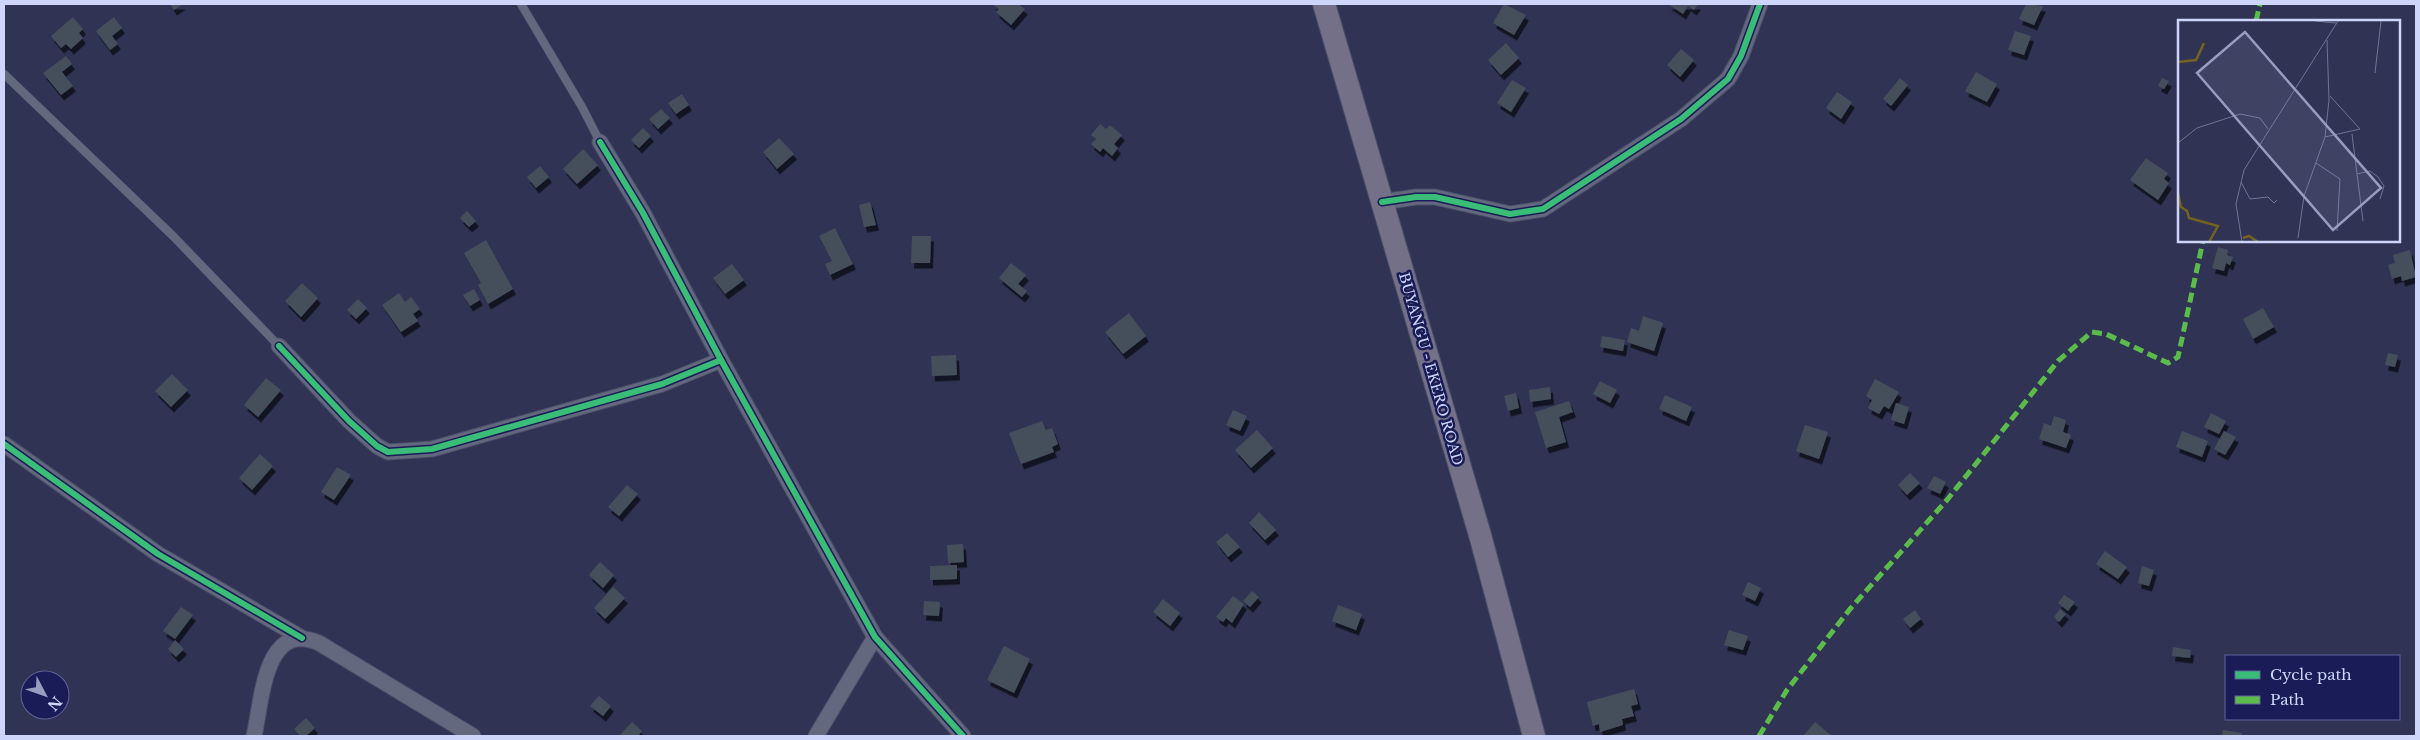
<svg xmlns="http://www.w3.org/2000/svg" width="2420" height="740" viewBox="0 0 2420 740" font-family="'Libre Baskerville',serif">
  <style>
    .building { fill: #44505c; filter: url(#shadow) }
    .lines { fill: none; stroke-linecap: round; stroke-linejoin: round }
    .lane-casing { stroke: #4b4e69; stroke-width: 9 }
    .street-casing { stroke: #4b4e69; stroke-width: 17 }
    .primary-casing { stroke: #4b4e69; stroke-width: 24 }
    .lane { stroke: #64687f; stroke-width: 8 }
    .street { stroke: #64687f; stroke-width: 15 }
    .primary { stroke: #737088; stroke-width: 22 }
    .quiet { stroke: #5cbc4b; stroke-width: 5; stroke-dasharray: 10 5; stroke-linecap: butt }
    .cycleway-casing { stroke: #191c56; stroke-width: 9 }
    .cycleway { stroke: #3abd76; stroke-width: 6 }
    .labels { text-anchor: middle; stroke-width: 5; stroke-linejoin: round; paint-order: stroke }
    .street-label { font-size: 14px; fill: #cdd6fa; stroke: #191c56 }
    .inset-river { fill: none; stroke: #74621f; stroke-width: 2.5 }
    .inset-road { fill: none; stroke: #6f7496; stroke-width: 1 }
    .view { fill: #969dc0; fill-opacity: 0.15; stroke: #969dc0; stroke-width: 2.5 }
    .inset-edge { fill: none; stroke: #cdd6fa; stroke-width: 2.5 }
  </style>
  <defs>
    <filter id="shadow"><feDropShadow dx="3" dy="5.5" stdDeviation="0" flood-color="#0009"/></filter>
  </defs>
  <rect width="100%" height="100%" fill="#303353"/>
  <g class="building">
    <path d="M170 4H183L174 10Z"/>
    <path d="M992 4H1018L1025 9 1011 25 996 12 999 9Z"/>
    <path d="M1504 4 1526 15 1514 35 1493 23Z"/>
    <path d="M1668 4H1698L1694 10 1688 6 1683 14Z"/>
    <path d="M2026 4 2043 6 2034 25 2019 19Z"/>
    <path d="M73 17 83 29 79 33 83 38 71 49 66 44 61 48 51 36Z"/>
    <path d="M114 17 122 28 112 36 118 44 110 50 96 31Z"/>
    <path d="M2015 31 2031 36 2024 55 2008 50Z"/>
    <path d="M1506 43 1519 58 1501 75 1488 60Z"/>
    <path d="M1681 49 1694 60 1680 77 1667 65Z"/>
    <path d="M66 56 72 64 62 72 73 86 61 95 43 73Z"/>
    <path d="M1976 72 1997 84 1987 102 1965 91Z"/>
    <path d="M1900 78 1908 85 1891 106 1883 99Z"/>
    <path d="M2162 78 2169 81 2164 89 2158 86Z"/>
    <path d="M1512 80 1526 88 1511 112 1497 103Z"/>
    <path d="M1837 92 1852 102 1841 119 1826 108Z"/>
    <path d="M682 94 689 105 676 114 668 103Z"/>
    <path d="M661 109 670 118 658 129 649 119Z"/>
    <path d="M1100 124 1106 129 1110 125 1122 135 1114 144 1118 148 1112 156 1103 148 1100 152 1091 144 1096 139 1091 135Z"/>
    <path d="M643 128 651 136 639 148 631 140Z"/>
    <path d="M779 138 794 154 777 169 763 152Z"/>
    <path d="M583 149 598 165 577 184 563 169Z"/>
    <path d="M2146 158 2168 173 2164 179 2169 183 2158 200 2130 180Z"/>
    <path d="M540 166 549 177 536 188 527 177Z"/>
    <path d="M870 202 876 225 864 227 859 205Z"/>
    <path d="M467 211 476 221 469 227 460 218Z"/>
    <path d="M835 228 853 264 830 275 825 264 832 261 819 236Z"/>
    <path d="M912 236H931L930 263H911Z"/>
    <path d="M486 240 513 289 488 304 478 285 481 283 464 253Z"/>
    <path d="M2218 247 2228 250 2227 255 2233 257 2230 265 2226 263 2224 271 2212 268Z"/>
    <path d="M2410 250 2416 277 2402 281 2401 276 2392 279 2388 265 2395 263 2393 255Z"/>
    <path d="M1011 263 1026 275 1018 284 1027 291 1022 297 999 278Z"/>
    <path d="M732 264 744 280 725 294 713 278Z"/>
    <path d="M302 283 318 298 301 317 285 301Z"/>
    <path d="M474 289 480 300 470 306 463 295Z"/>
    <path d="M399 293 405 302 411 297 420 309 413 314 418 321 401 332 382 305Z"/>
    <path d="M358 299 367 308 356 319 347 310Z"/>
    <path d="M2263 308 2274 327 2253 339 2243 319Z"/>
    <path d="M1129 313 1146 336 1123 354 1105 332Z"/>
    <path d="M1643 316 1663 323 1654 351 1627 342 1631 328 1639 331Z"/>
    <path d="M1602 336 1625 340 1623 351 1600 347Z"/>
    <path d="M2388 353 2398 355 2395 367 2385 365Z"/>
    <path d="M956 355 957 375 932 376 931 356Z"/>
    <path d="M172 374 188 390 171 407 155 391Z"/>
    <path d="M266 378 281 390 258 417 244 405Z"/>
    <path d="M1875 379 1899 392 1889 409 1884 406 1879 414 1868 408 1872 400 1866 396Z"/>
    <path d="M1600 381 1617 390 1610 403 1593 394Z"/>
    <path d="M1550 387 1551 399 1530 402 1529 390Z"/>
    <path d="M1516 393 1519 408 1508 411 1504 396Z"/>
    <path d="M1665 395 1692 407 1686 421 1659 409Z"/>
    <path d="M1569 401 1573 412 1559 417 1566 442 1546 448 1535 412Z"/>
    <path d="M1896 403 1909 407 1904 424 1891 420Z"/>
    <path d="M1233 410 1247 416 1240 431 1226 425Z"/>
    <path d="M2211 413 2226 421 2219 434 2204 427Z"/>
    <path d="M2054 416 2066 420 2063 432 2071 435 2066 448 2039 439 2044 423 2051 426Z"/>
    <path d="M1042 421 1046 430 1052 428 1058 444 1052 447 1054 452 1021 464 1009 433Z"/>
    <path d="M1805 425 1828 432 1819 459 1796 451Z"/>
    <path d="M1257 430 1273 448 1251 468 1235 450Z"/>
    <path d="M2182 431 2208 441 2202 457 2176 447Z"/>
    <path d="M2224 431 2236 437 2225 455 2214 449Z"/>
    <path d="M260 454 273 466 252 490 239 478Z"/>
    <path d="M337 467 351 475 334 500 321 492Z"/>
    <path d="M1910 473 1920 483 1907 495 1898 485Z"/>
    <path d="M1934 476 1946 482 1940 494 1927 488Z"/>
    <path d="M627 485 638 494 619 516 608 507Z"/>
    <path d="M1259 512 1276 530 1265 540 1249 523Z"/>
    <path d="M1227 533 1240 547 1228 557 1216 542Z"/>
    <path d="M963 544 964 562 948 563 947 545Z"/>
    <path d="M2105 551 2127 567 2118 579 2096 564Z"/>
    <path d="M600 562 614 575 603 588 589 575Z"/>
    <path d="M957 565V579L930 580V566Z"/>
    <path d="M2142 566 2154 570 2149 586 2138 583Z"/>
    <path d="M1748 582 1761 588 1755 601 1742 595Z"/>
    <path d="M613 587 625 598 605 619 594 608Z"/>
    <path d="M1252 591 1259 597 1250 607 1243 601Z"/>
    <path d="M2064 595 2075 602 2068 611 2058 603Z"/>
    <path d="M1233 596 1244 604 1232 623 1226 618 1223 622 1216 617Z"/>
    <path d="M1163 599 1180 613 1170 626 1153 612Z"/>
    <path d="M924 601 940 602 939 616 923 615Z"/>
    <path d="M1338 605 1362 614 1356 630 1332 621Z"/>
    <path d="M181 607 193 615 175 639 163 631Z"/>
    <path d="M2060 609 2066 614 2059 622 2054 617Z"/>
    <path d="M1915 610 1921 619 1910 628 1903 619Z"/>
    <path d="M1729 630 1748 636 1743 650 1724 645Z"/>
    <path d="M175 640 184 649 176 657 168 649Z"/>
    <path d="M1004 646 1030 659 1014 693 987 680Z"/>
    <path d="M2173 647 2191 650 2190 658 2172 656Z"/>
    <path d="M1634 689 1638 704 1631 706 1634 716 1622 719 1623 725 1600 732 1599 724 1593 726 1587 702Z"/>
    <path d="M599 696 611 706 603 716 590 706Z"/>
    <path d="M306 718 315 728 306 736H300L294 729Z"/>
    <path d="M632 722 642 731 638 736H619Z"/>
    <path d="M1815 722 1832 736H1803Z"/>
    <path d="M2223 730 2242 733 2241 736H2222Z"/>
  </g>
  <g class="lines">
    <defs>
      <g id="lane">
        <path d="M521 4 582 107 600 142"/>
        <path d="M4 74 173 236 279 346"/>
      </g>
      <g id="street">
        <path d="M600 142 643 213 721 360 875 637 963 736"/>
        <path d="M1382 202 1416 197H1435L1510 214 1543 209 1681 119 1728 79 1741 56 1760 4"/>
        <path d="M279 346 349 421 377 446 388 452 432 449 662 384 721 360"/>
        <path d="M4 444 158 554 302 638"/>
        <path d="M254 736C262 702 264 619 319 643L473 736"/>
        <path d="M816 736 875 637"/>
      </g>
      <path id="primary" d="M1324 4 1480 535 1534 736"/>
    </defs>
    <use href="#lane" class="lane-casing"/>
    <use href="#street" class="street-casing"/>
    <use href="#primary" class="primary-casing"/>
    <use href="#lane" class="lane"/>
    <use href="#street" class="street"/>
    <use href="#primary" class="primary"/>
    <g class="quiet">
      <path d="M2256 21 2260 4"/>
      <path d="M1759 736 1787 690 1850 609 1947 500 2058 361 2092 332 2106 334 2168 363 2178 357 2203 241"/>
    </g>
    <defs>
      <g id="cycleway">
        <path d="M600 142 643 213 721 360 875 637 963 736"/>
        <path d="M1382 202 1416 197H1435L1510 214 1543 209 1681 119 1728 79 1741 56 1760 4"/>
        <path d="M279 346 349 421 377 446 388 452 432 449 662 384 721 360"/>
        <path d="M4 444 158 554 302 638"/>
      </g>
    </defs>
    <use href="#cycleway" class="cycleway-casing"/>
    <use href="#cycleway" class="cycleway"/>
  </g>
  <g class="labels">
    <g class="street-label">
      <text transform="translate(1431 369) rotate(74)" y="5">BUYANGU - EKERO ROAD</text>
    </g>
  </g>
  <g transform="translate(2178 20)">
    <rect width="222" height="222" fill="#303353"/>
    <path class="inset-river" d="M0 42 18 40 26 23M0 173 3 187 9 191 11 198 40 206 31 222M65 218 71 216 80 222"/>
    <path class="inset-road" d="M137 1 158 3M197 53 203 1M174 114 179 154 192 151 200 157 206 166 202 179M147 117 182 109 152 76M0 123 19 108 62 94 82 98 90 109M138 143 162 159 159 211M179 154 185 201M63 162 72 179 90 177 96 183 99 180M120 218 126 176 147 117 151 80 149 20M64 222 58 184 66 150 160 1"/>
    <path class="view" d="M67 12 203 168 155 210 19 53Z"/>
    <rect width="222" height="222" class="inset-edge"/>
  </g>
  <rect width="2420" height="740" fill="none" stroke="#cdd6fa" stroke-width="10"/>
  <rect x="2225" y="655" width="175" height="65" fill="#191c56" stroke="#616698"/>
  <rect x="2235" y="671" width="25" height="8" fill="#3abd76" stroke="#616698"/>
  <text x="2270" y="680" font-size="15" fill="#cdd6fa">Cycle path</text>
  <rect x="2235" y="696" width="25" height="8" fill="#5cbc4b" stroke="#616698"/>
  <text x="2270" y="705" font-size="15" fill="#cdd6fa">Path</text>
  <g transform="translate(45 695) rotate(131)"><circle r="24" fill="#191c56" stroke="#616698"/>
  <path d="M0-4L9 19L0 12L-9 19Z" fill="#969dc0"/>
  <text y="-8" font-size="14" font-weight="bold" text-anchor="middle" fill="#cdd6fa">N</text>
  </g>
</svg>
